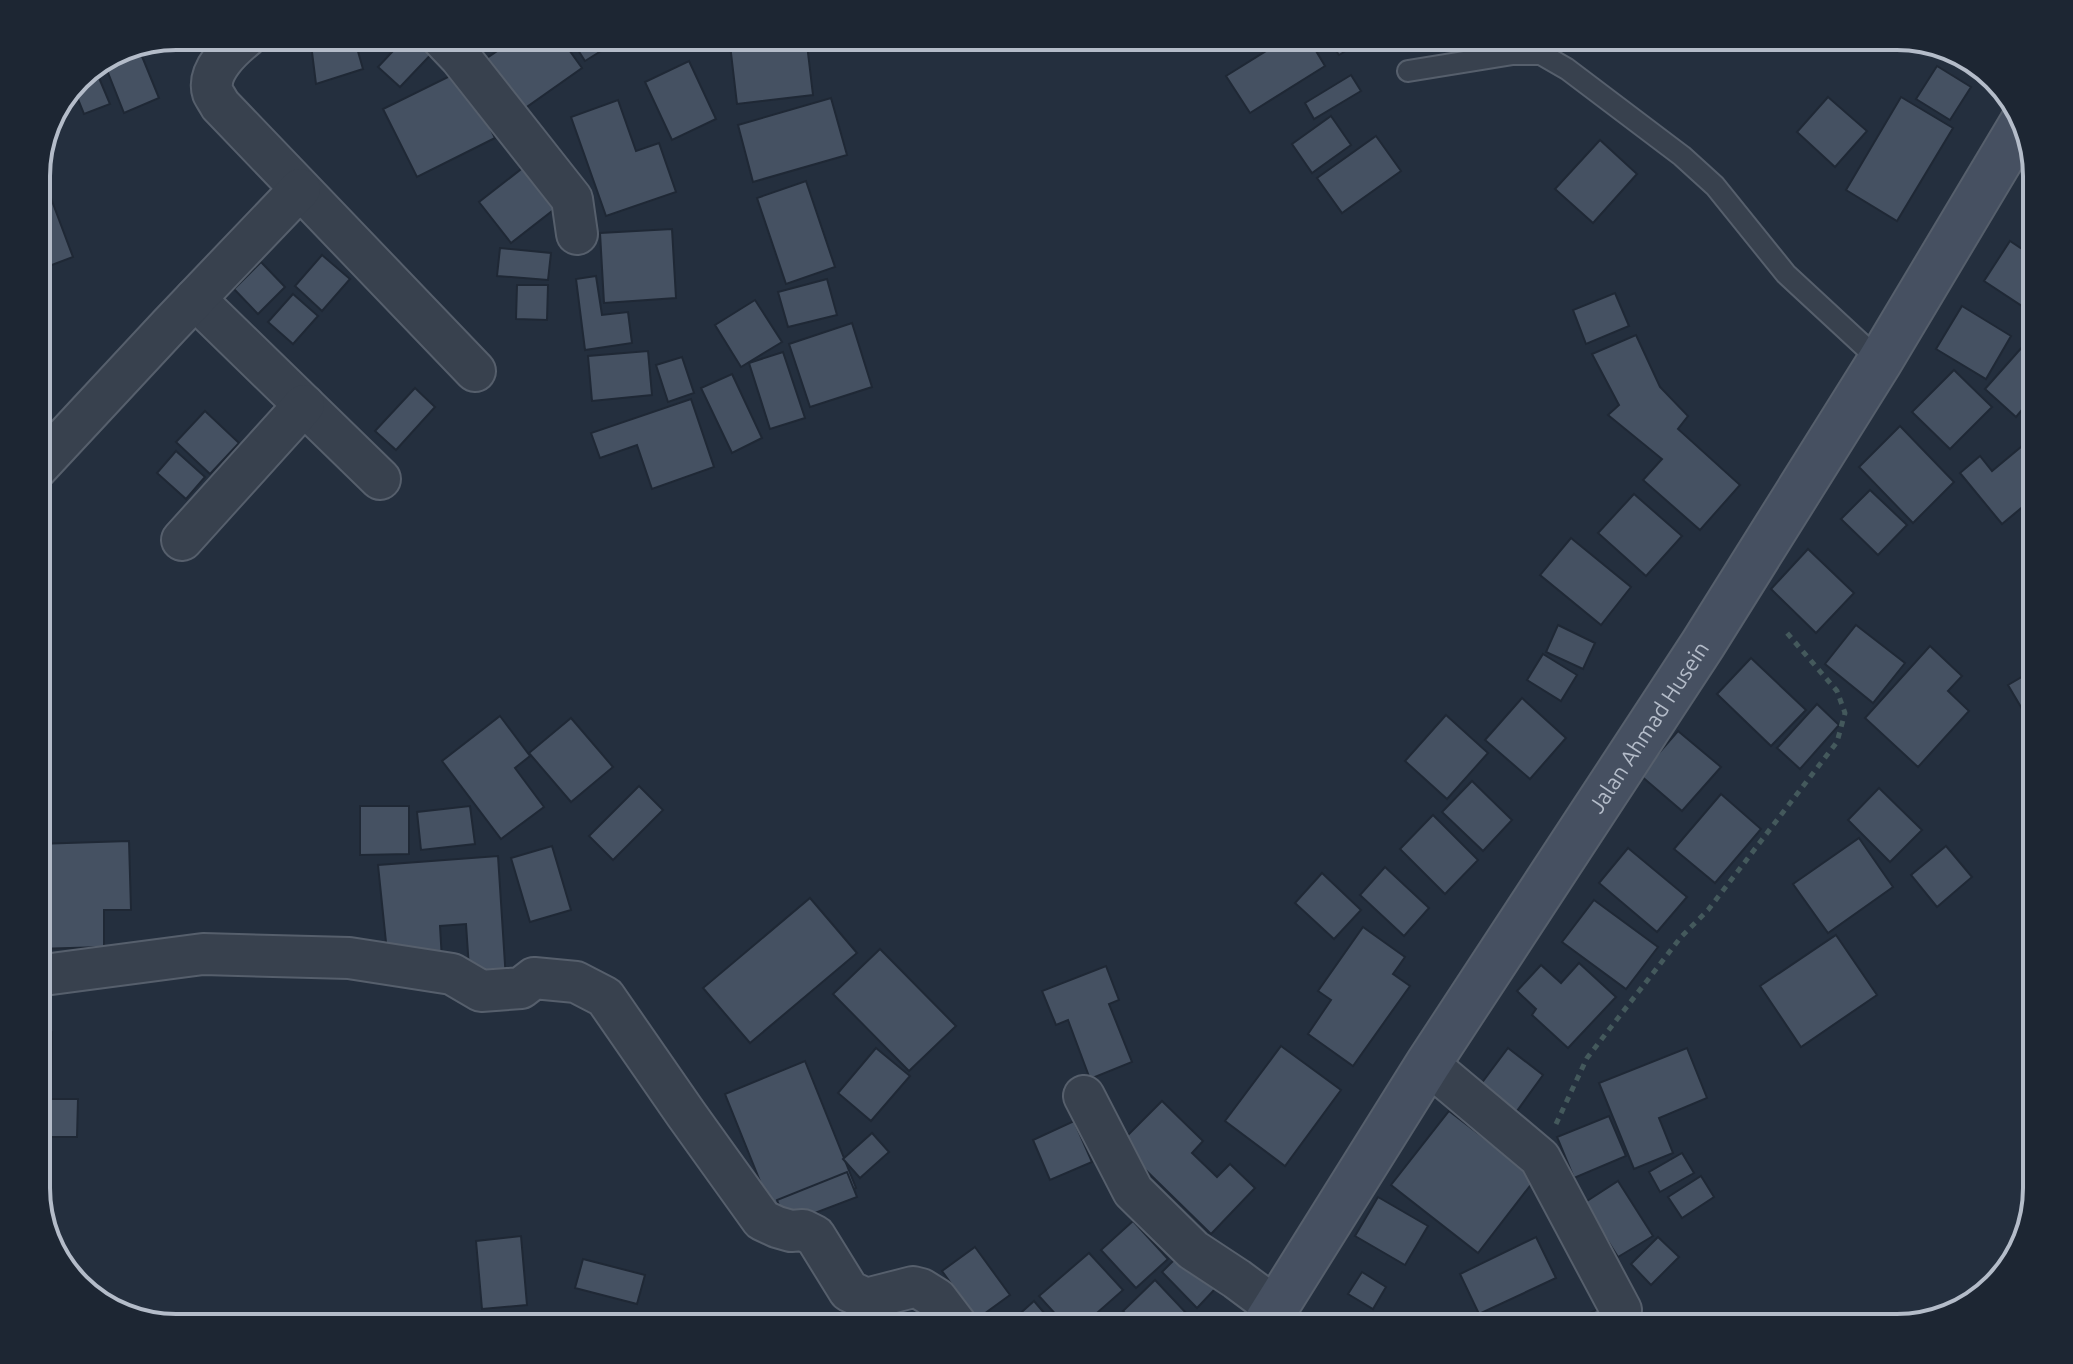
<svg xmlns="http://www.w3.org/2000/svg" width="2073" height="1364" viewBox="0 0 2073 1364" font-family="Ubuntu,sans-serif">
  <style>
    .building { fill: #455162; stroke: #1f2835; stroke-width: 2 }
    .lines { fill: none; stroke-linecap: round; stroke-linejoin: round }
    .service-casing { stroke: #565f6c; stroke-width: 24 }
    .minor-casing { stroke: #565f6c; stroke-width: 44 }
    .secondary-casing { stroke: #565f6c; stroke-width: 48 }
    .path { stroke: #44595c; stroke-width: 5; stroke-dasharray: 6 6; stroke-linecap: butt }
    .service { stroke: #38414e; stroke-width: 20 }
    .minor { stroke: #38414e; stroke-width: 40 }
    .secondary { stroke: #465061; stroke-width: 44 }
    .labels { text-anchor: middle; stroke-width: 7; stroke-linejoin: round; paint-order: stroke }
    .street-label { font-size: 22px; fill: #b4bcc9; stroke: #1d2633 }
    .rim { fill: none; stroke: #b4bcc9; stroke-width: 4 }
  </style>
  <rect width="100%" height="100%" fill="#242f3e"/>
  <g class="building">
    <path d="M310 36H385L386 39 357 48 363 69 316 84Z"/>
    <path d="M407 36H428L439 46 400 87 378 67Z"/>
    <path d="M462 36H485L474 48Z"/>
    <path d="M519 36H559L582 68 521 111 484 60Z"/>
    <path d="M569 36H625L585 61Z"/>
    <path d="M729 36H773L774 39 806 36 813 95 737 104Z"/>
    <path d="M1117 36H1161L1121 49Z"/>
    <path d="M1290 36H1307L1325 66 1250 113 1226 76Z"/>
    <path d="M1326 36H1370L1339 55Z"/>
    <path d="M137 44 159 98 124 113 103 60 123 47Z"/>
    <path d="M1929 46 1975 60 1968 70Z"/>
    <path d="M689 61 716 119 672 140 645 82Z"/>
    <path d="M94 66 110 104 84 114 73 87 77 77Z"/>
    <path d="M1937 66 1971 87 1950 120 1916 99Z"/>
    <path d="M462 70 495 138 417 177 383 109Z"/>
    <path d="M1351 75 1361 91 1314 119 1305 103Z"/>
    <path d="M1828 97 1867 131 1835 167 1797 132Z"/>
    <path d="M1901 97 1953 128 1897 221 1846 190Z"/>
    <path d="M831 98 847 155 753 182 738 125Z"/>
    <path d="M618 100 636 151 659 143 676 192 606 216 571 117Z"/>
    <path d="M1331 116 1351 145 1312 173 1292 144Z"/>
    <path d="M1376 136 1401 171 1342 213 1317 178Z"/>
    <path d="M1600 140 1637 174 1593 223 1555 189Z"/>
    <path d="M529 163 561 204 511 243 479 202Z"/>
    <path d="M806 181 835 267 786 284 757 198Z"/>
    <path d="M49 193 73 257 36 271V198Z"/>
    <path d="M672 229 676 298 604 303 600 233Z"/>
    <path d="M2010 241 2037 259V316L1984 281Z"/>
    <path d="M500 248 551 253 548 280 497 276Z"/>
    <path d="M322 255 350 279 322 311 295 286Z"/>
    <path d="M261 262 285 287 258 314 234 289Z"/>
    <path d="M596 276 602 315 628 312 632 343 585 350 576 279Z"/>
    <path d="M827 279 837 315 788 327 778 292Z"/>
    <path d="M517 285H548L547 320 516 319Z"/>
    <path d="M1615 293 1629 326 1586 344 1573 310Z"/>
    <path d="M293 294 318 316 293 344 268 322Z"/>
    <path d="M755 300 782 342 741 367 715 325Z"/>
    <path d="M1962 306 2011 336 1986 379 1936 349Z"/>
    <path d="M852 323 872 387 810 407 789 344Z"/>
    <path d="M1636 335 1660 387 1688 416 1678 429 1740 485 1700 530 1643 480 1662 459 1608 415 1619 405 1592 354Z"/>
    <path d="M2024 345 2037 357V403L2032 398 2016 417 1985 389Z"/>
    <path d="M648 351 652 395 592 401 588 356Z"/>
    <path d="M783 352 805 418 770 429 749 363Z"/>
    <path d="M682 357 694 393 668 402 656 365Z"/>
    <path d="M1954 370 1992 407 1950 449 1912 412Z"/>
    <path d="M732 374 762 438 732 453 701 388Z"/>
    <path d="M415 388 435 407 396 450 375 431Z"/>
    <path d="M691 399 714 467 652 489 637 445 600 458 591 433Z"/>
    <path d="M205 411 239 443 210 474 176 442Z"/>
    <path d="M1900 426 1954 482 1913 523 1859 467Z"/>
    <path d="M2027 442 2037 454V495L2002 524 1960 473 1980 456 1992 471Z"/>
    <path d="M176 451 205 477 186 499 157 473Z"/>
    <path d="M1870 490 1907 525 1878 555 1841 519Z"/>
    <path d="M1634 494 1682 536 1646 576 1598 533Z"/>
    <path d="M1571 538 1631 587 1601 625 1540 575Z"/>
    <path d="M1808 549 1854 593 1816 633 1771 589Z"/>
    <path d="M1558 625 1595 643 1583 669 1546 652Z"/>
    <path d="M1856 625 1905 663 1873 703 1825 664Z"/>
    <path d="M1930 646 1962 676 1948 691 1969 711 1918 767 1865 718Z"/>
    <path d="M1543 654 1577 675 1561 701 1527 680Z"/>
    <path d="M1751 658 1806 710 1771 746 1717 694Z"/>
    <path d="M2037 668V721L2031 724 2008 685Z"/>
    <path d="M1522 698 1566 738 1530 779 1485 740Z"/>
    <path d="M1817 704 1839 725 1800 769 1777 748Z"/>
    <path d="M1446 715 1488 753 1447 799 1405 761Z"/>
    <path d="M500 716 530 756 515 768 544 807 501 839 442 761Z"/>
    <path d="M571 718 613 767 571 802 529 753Z"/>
    <path d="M1678 731 1721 767 1682 811 1640 775Z"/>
    <path d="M1472 781 1512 820 1483 851 1442 812Z"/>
    <path d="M639 786 663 810 613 860 589 836Z"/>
    <path d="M1879 788 1922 830 1890 862 1848 820Z"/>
    <path d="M1721 794 1761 829 1715 883 1674 849Z"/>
    <path d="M360 806H409V854L360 855Z"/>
    <path d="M470 806 475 844 421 850 417 812Z"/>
    <path d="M1433 815 1478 860 1445 894 1400 849Z"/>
    <path d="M1859 838 1893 887 1828 933 1793 884Z"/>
    <path d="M129 841 131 910H104V947L36 949V844Z"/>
    <path d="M552 846 571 910 530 922 511 858Z"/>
    <path d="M1946 846 1972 877 1937 907 1911 875Z"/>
    <path d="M1628 848 1687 897 1657 932 1599 883Z"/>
    <path d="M498 856 506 980 470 983 466 924 440 926 442 960 387 952 378 865Z"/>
    <path d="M1385 867 1429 908 1404 936 1360 895Z"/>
    <path d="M1322 873 1361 910 1334 939 1295 903Z"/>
    <path d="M2037 893V911L2028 899Z"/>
    <path d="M810 898 857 953 750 1043 703 988Z"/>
    <path d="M1594 900 1658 947 1626 989 1562 942Z"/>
    <path d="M1363 927 1405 957 1393 974 1410 986 1353 1066 1308 1034 1331 1000 1318 991Z"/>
    <path d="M1836 935 1877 995 1801 1047 1760 986Z"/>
    <path d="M880 949 956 1026 909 1071 833 994Z"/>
    <path d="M1579 963 1616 997 1568 1048 1532 1015 1536 1009 1517 991 1541 965 1561 983Z"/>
    <path d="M1106 966 1119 1000 1109 1004 1132 1062 1090 1079 1068 1020 1056 1025 1042 991Z"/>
    <path d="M36 1032H52L51 1099H78L77 1137H36Z"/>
    <path d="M1281 1046 1341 1090 1285 1166 1225 1121Z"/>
    <path d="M876 1048 910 1076 871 1121 838 1093Z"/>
    <path d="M1508 1048 1543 1075 1514 1115 1478 1088Z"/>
    <path d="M1687 1048 1707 1098 1659 1118 1673 1153 1634 1169 1599 1083Z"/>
    <path d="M805 1061 856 1188 776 1221 725 1094Z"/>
    <path d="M1162 1101 1203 1141 1192 1153 1217 1177 1230 1164 1255 1188 1211 1234 1119 1144Z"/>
    <path d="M1449 1111 1536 1178 1478 1253 1391 1185Z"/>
    <path d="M1609 1116 1626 1156 1574 1178 1557 1137Z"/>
    <path d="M1074 1121 1092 1162 1050 1180 1033 1140Z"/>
    <path d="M872 1133 889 1152 860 1178 843 1159Z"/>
    <path d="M1682 1153 1694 1173 1660 1192 1649 1172Z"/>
    <path d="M847 1172 857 1197 786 1224 777 1200Z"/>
    <path d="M1701 1176 1714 1197 1682 1218 1668 1197Z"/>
    <path d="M1618 1181 1653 1236 1618 1257 1584 1203Z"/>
    <path d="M1378 1197 1428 1226 1405 1265 1355 1236Z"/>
    <path d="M1133 1221 1168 1259 1136 1288 1101 1250Z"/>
    <path d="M521 1236 527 1305 482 1309 476 1241Z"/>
    <path d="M1536 1237 1556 1278 1479 1314 1460 1274Z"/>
    <path d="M1658 1237 1679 1257 1651 1285 1631 1264Z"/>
    <path d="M975 1247 1010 1295 977 1319 942 1271Z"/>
    <path d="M1089 1253 1123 1290 1080 1328H1068L1039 1296Z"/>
    <path d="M1180 1254 1215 1289 1197 1308 1162 1272Z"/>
    <path d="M583 1259 645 1275 637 1304 575 1288Z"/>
    <path d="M1362 1272 1386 1287 1373 1309 1348 1294Z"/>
    <path d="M1155 1280 1188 1315 1174 1328H1139L1123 1311Z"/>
    <path d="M1034 1301 1057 1328H1004Z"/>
    <path d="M1602 1307 1612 1328H1560Z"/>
    <path d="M1432 1317 1446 1328H1424Z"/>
    <path d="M168 1323 194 1328H176L167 1325Z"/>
  </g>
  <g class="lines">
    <defs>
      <path id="service" d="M1408 71 1513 54H1541L1567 69 1682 156 1715 186 1786 274 1880 361"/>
      <g id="minor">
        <path d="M247 36C232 48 206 71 213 93 215 97 218 101 220 105L475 371"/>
        <path d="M440 36 460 57 572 199 577 234"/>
        <path d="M195 299 380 479"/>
        <path d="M36 469 170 325 300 189"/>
        <path d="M182 540 304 405"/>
        <path d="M36 976 203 954 349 958 452 974 481 991 521 988 534 978 576 982 605 997 686 1114 762 1220 777 1227 791 1231 803 1230 815 1236 849 1291 862 1297 870 1298 913 1287 921 1289 937 1299 959 1328"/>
        <path d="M1428 1064 1540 1158 1621 1310"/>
        <path d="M1084 1096 1133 1191 1193 1250 1237 1279 1276 1308"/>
      </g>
      <g id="secondary">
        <path id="s1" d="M1263 1328 1428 1064 1703 644 1880 361 2024 120"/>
      </g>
    </defs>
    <use href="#service" class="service-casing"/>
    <use href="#minor" class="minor-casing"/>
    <use href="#secondary" class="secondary-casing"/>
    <path class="path" d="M1556 1124 1587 1058 1681 937 1708 910 1837 742 1845 713 1837 691 1787 633"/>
    <use href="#service" class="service"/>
    <use href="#minor" class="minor"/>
    <use href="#secondary" class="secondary"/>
  </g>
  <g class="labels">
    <g class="street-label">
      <text dy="8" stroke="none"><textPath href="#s1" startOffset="714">Jalan Ahmad Husein</textPath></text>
    </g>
  </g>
  <path d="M0 0H2073V1364H0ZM176 50H1897A126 126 0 0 1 2023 176V1188A126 126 0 0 1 1897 1314H176A126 126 0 0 1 50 1188V176A126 126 0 0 1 176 50Z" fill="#1d2633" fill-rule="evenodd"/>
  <path class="rim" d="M176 50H1897A126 126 0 0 1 2023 176V1188A126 126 0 0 1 1897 1314H176A126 126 0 0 1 50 1188V176A126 126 0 0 1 176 50Z"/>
</svg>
